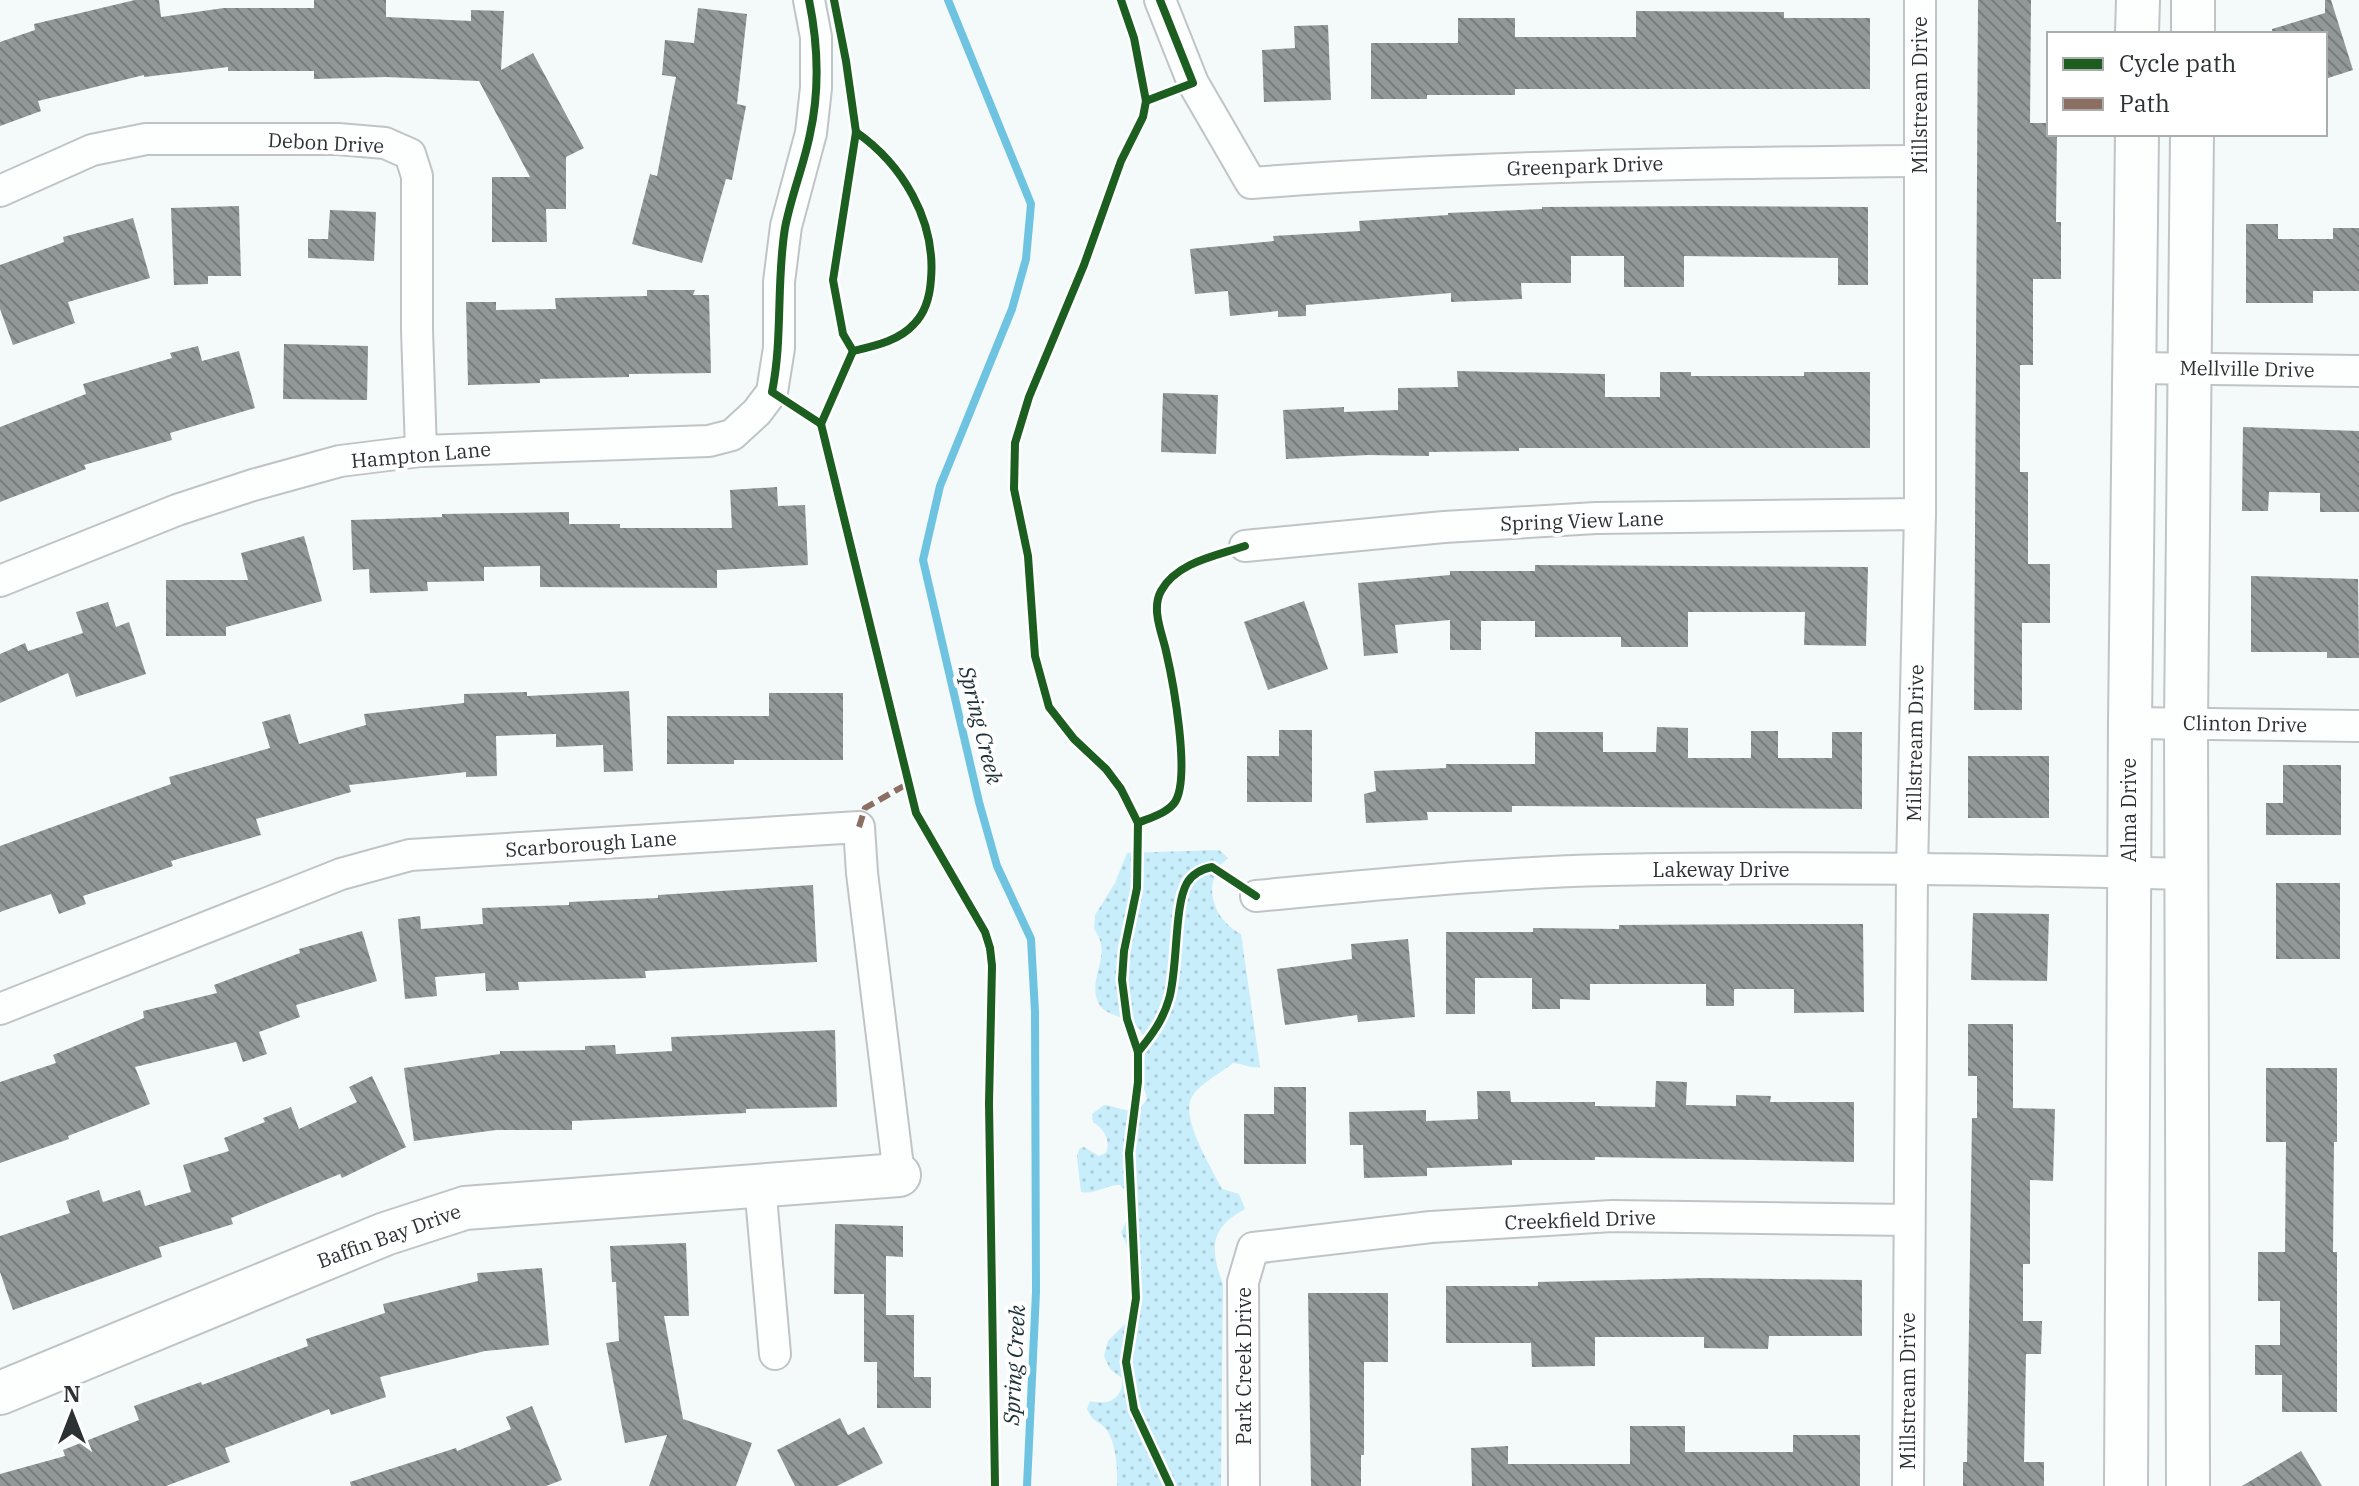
<svg xmlns="http://www.w3.org/2000/svg" width="2359" height="1486" viewBox="0 0 2359 1486" font-family="'IBM Plex Serif',serif">
  <style>
    .green { fill: url(#green-dots) }
    .lines { fill: none; stroke-linecap: round; stroke-linejoin: round }
    .stream { stroke: #6ec4e0; stroke-width: 8 }
    .building { fill: url(#building-back-hatch) }
    .street-casing { stroke: #c0c4c6; stroke-width: 34 }
    .secondary-casing { stroke: #c0c4c6; stroke-width: 46 }
    .street { stroke: #fdfefe; stroke-width: 30 }
    .secondary { stroke: #fdfefe; stroke-width: 42 }
    .quiet { stroke: #8d6e63; stroke-width: 6; stroke-dasharray: 12 6; stroke-linecap: butt }
    .cycleway-casing { stroke: #fff; stroke-width: 13 }
    .cycleway { stroke: #1b5e20; stroke-width: 8 }
    .labels { text-anchor: middle; stroke-width: 8; stroke-linejoin: round; paint-order: stroke }
    .street-label { font-size: 20px; fill: #2c3133; stroke: #fff }
    .water-label { font-size: 22px; font-style: italic; fill: #1c3038; stroke: #fff }
  </style>
  <defs>
    <pattern id="green-dots" width="8" height="8" patternUnits="userSpaceOnUse" patternTransform="scale(2)"><rect width="8" height="8" fill="#c8edfb"/><path d="M2 2h.1M6 6h.1" fill="none" stroke="#acccd8" stroke-width="1.8" stroke-linecap="round"/></pattern>
    <pattern id="building-back-hatch" width="6" height="6" patternUnits="userSpaceOnUse" patternTransform="scale(2)"><rect width="6" height="6" fill="#929798"/><path d="M-1 5l2 2M0 0l6 6M5-1l2 2" fill="none" stroke="#777c7d"/></pattern>
  </defs>
  <rect width="100%" height="100%" fill="#f4f9fa"/>
  <path class="green" d="M1219 850 1228 858C1200 881 1212 919 1241 934L1260 1067C1249 1069 1243 1063 1233 1063 1221 1073 1201 1083 1193 1095 1178 1116 1212 1168 1222 1189L1239 1194 1245 1209C1209 1228 1210 1250 1223 1284L1221 1486H1117C1118 1470 1116 1440 1105 1428 1097 1419 1094 1424 1087 1409L1090 1401C1109 1406 1124 1398 1122 1378L1110 1369 1104 1356 1108 1341 1125 1324 1131 1298 1128 1248 1121 1232 1127 1220 1125 1190 1120 1185C1107 1184 1094 1195 1081 1192L1077 1157 1079 1149 1084 1147 1099 1156 1106 1153C1111 1139 1104 1129 1093 1122L1092 1114 1104 1105C1122 1107 1134 1119 1147 1099 1145 1084 1133 1071 1133 1062L1144 1060C1152 1009 1107 1024 1098 1002 1087 977 1114 955 1094 929L1095 915 1115 883 1127 853Z"/>
  <g class="lines">
    <path class="stream" d="M948 0 1031 204 1026 259 1012 309 940 486 923 560 979 802 997 866 1031 939 1035 1012 1036 1292 1027 1486"/>
  </g>
  <g class="building">
    <path d="M135 0H159L161 17 224 8H314V0H386V17L471 21V10L504 11 501 70 533 53 584 148 566 157V209H546L547 242H492V177H530L479 81 386 77 314 79V71H228V67L144 77V75L38 101 41 111 0 126V42L35 30 34 24Z"/>
    <path d="M1978 0H2031L2030 123H2049V134H2057L2056 222H2061V279H2033V365H2020V472H2028V564H2050V623H2022V710H1974Z"/>
    <path d="M2325 0H2331L2353 70 2325 79V34H2272V29L2325 13Z"/>
    <path d="M698 8 747 14 737 104 746 106 732 180 726 179 702 263 632 244 650 174 657 176 676 77 662 75 665 40 694 43Z"/>
    <path d="M1636 11 1784 12V18H1870V89H1515V95H1427V99H1371V43H1458V18H1515V37H1636Z"/>
    <path d="M1328 25 1331 100 1264 102 1262 50 1295 48 1294 26Z"/>
    <path d="M239 206 241 276H208V284L174 285 171 208Z"/>
    <path d="M1712 206 1868 207V285H1838V258L1684 256V287H1624V256H1571V283H1521L1522 299 1451 302V293L1306 305V316L1278 317V311L1230 316 1228 291 1195 294 1190 249 1274 241 1273 236 1360 231 1359 221 1448 215V213L1542 209V207Z"/>
    <path d="M330 210 376 212 374 261 308 258V239H328Z"/>
    <path d="M133 218 150 278 68 302 75 323 13 345 0 309V265L64 242 63 237Z"/>
    <path d="M2246 224H2278V239H2333V228H2359V291H2313V303H2246Z"/>
    <path d="M647 290H695L693 295H709L711 373 629 374V377L540 379V383L468 385 466 302H496V310L556 309 555 298 647 296Z"/>
    <path d="M284 344 368 346 367 400 283 399Z"/>
    <path d="M198 346 202 361 239 351 255 408 170 433 172 440 84 465 86 469 0 502V427L86 394 83 384 172 358 170 353Z"/>
    <path d="M1457 371 1605 374V397H1660V372H1691V376H1804V372H1870V448H1519V451L1429 452V456L1368 455 1286 459 1283 410 1344 407V412L1398 410V388L1458 387Z"/>
    <path d="M1163 393 1218 395 1216 454 1161 452Z"/>
    <path d="M2243 427 2359 431V512H2320V493L2269 492 2268 511H2242Z"/>
    <path d="M777 487 778 506 805 505 808 565 717 570V588L540 587V566L484 567V581L427 582 428 591 370 593 369 569 353 570 351 520 442 517V514L569 512V524H620V528H732L730 490Z"/>
    <path d="M304 536 322 601 226 627V636H166V580H248L241 553Z"/>
    <path d="M1535 565 1868 567 1866 646 1804 645 1805 612H1688V647H1621V637H1535V621H1481V650H1450V620L1395 625 1398 653 1364 656 1358 583 1450 575V571H1535Z"/>
    <path d="M2251 576 2358 579 2359 658H2327V652H2251Z"/>
    <path d="M1304 601 1328 669 1268 690 1244 622Z"/>
    <path d="M108 602 116 627 129 622 146 674 76 697 68 673 0 703V654L25 643 28 651 83 633 76 612Z"/>
    <path d="M629 691 633 771 604 772 603 745 556 747V734L496 736 497 776 466 777V772L349 785 351 792 256 819 261 835 171 861 173 866 83 896 86 904 59 914 51 894 0 912V846L171 784 169 777 270 748 262 722 290 714 299 744 366 725 364 714 464 703V694L527 692V696Z"/>
    <path d="M769 693H843V760H734V764H667V716H769Z"/>
    <path d="M1657 727 1688 728V758H1751V731H1778V758H1832V732H1862V809L1512 806V812H1427L1428 820 1366 823 1364 794 1376 791 1374 771 1446 768V764H1535V732H1603V752H1656Z"/>
    <path d="M1279 730H1312V802H1247V756H1279Z"/>
    <rect x="1968" y="756" width="81" height="62"/>
    <path d="M2283 765H2341V835H2266V803H2283Z"/>
    <rect x="2276" y="883" width="64" height="76"/>
    <path d="M813 885 817 962 645 971 646 978 518 982 519 990 486 991 485 973 435 977 437 996 405 999 398 919 420 916 421 929 483 924 482 908 569 905V902L658 898V895Z"/>
    <path d="M1973 913 2049 914 2047 981 1971 980Z"/>
    <path d="M1793 924H1863L1864 1012 1794 1013V989H1734V1006H1706V984H1590V1000L1560 999V1009H1532V978H1475V1014H1446V932H1533V928L1619 929V925Z"/>
    <path d="M362 931 377 981 296 1005 300 1017 259 1032 267 1054 243 1062 236 1042 135 1067 150 1104 68 1136 69 1139 0 1163V1082L56 1063 53 1055 144 1018 143 1011 217 993 214 985 300 953 299 949Z"/>
    <path d="M1408 939 1415 1017 1358 1022 1357 1015 1285 1025 1277 969 1352 959 1351 944Z"/>
    <path d="M1968 1024H2013V1108L2055 1109 2053 1181 2030 1180V1264H2023V1321H2042L2041 1354H2026L2024 1462H2044V1486H1963V1462H1967L1972 1118H1977V1076H1968Z"/>
    <path d="M835 1030 837 1107 746 1109V1113L572 1121V1130H496L414 1141 404 1068 500 1054V1051L585 1050V1046L615 1045 616 1054 672 1051 671 1037Z"/>
    <path d="M2266 1068H2337V1142H2334L2333 1252H2337V1412H2282V1375H2255V1345H2280V1301H2258V1252H2285L2286 1142H2266Z"/>
    <path d="M372 1076 406 1147 342 1178 340 1174 231 1218 233 1224 159 1247 162 1257 13 1310 0 1272V1236L70 1213 66 1201 99 1190 103 1202 140 1190 145 1206 191 1192 183 1165 229 1151 224 1138 265 1122 263 1118 291 1107 299 1129 357 1102 349 1087Z"/>
    <path d="M1656 1081 1687 1082 1686 1105 1736 1106V1095L1771 1096 1770 1102H1854V1162L1595 1157V1160H1512V1165L1427 1168V1176L1364 1178 1363 1145H1350L1349 1112 1426 1110V1121L1478 1119 1477 1091H1510L1511 1102H1595V1106L1655 1107Z"/>
    <path d="M1274 1087H1306V1164H1244V1114H1274Z"/>
    <path d="M835 1224 903 1226V1257L886 1256V1315H914V1377H931V1408H877V1362H864V1294H834Z"/>
    <path d="M686 1243 689 1316H664L683 1419 752 1443 736 1486H649L667 1435 625 1443 606 1343 619 1341 616 1282H612L610 1246Z"/>
    <path d="M542 1268 549 1345 485 1351 380 1377 386 1397 331 1415 329 1409 225 1448 230 1462 166 1486H0V1474L65 1456 63 1450 139 1420 134 1406 201 1382 202 1385 308 1346 306 1339 385 1313 383 1304 478 1281 477 1273Z"/>
    <path d="M1704 1278 1862 1280V1336H1769L1768 1349 1704 1348V1337H1595V1366L1532 1367 1531 1343H1446V1286H1538V1282Z"/>
    <path d="M1308 1293H1388V1362H1364V1455H1361V1486H1311Z"/>
    <path d="M532 1406 562 1480 546 1486H351L350 1482 456 1448 457 1451 511 1429 506 1417Z"/>
    <path d="M840 1418 848 1435 864 1427 883 1463 837 1486H795L777 1450Z"/>
    <path d="M1630 1426H1685V1452H1793V1435H1860V1486H1472L1471 1448 1508 1446V1464H1630Z"/>
    <path d="M2301 1451 2322 1486H2242Z"/>
  </g>
  <g class="lines">
    <defs>
      <g id="street">
        <path d="M1160 0 1193 83 1251 183C1474 166 1697 163 1920 161"/>
        <path d="M0 191 92 150 146 139H338L385 143 410 154 417 176V330L421 451"/>
        <path d="M2135 368 2359 371"/>
        <path d="M1245 546 1444 527 1596 518 1920 514"/>
        <path d="M0 581 177 510 253 485 340 461 421 451 709 441 732 435 757 412 772 392 779 348V282L786 226 811 133 816 88V37L809 0"/>
        <path d="M2130 723 2359 726"/>
        <path d="M1256 896C1372 885 1489 873 1606 870 1799 866 1993 869 2186 874"/>
        <path d="M0 1009 341 874 410 855 859 827 862 873 899 1175"/>
        <path d="M760 1185 775 1354"/>
        <path d="M1244 1486 1243 1282 1253 1248 1431 1227 1612 1216 1909 1220"/>
        <path d="M1908 1486 1912 870 1920 514V0"/>
      </g>
      <g id="secondary">
        <path d="M2137 34 2138 0"/>
        <path d="M2193 34V0"/>
        <path d="M0 1393 385 1234 465 1208 899 1175"/>
        <path d="M2126 1486 2130 723 2137 134"/>
        <path d="M2188 1486 2186 723 2192 134"/>
      </g>
    </defs>
    <use href="#street" class="street-casing"/>
    <use href="#secondary" class="secondary-casing"/>
    <use href="#street" class="street"/>
    <use href="#secondary" class="secondary"/>
    <path class="quiet" d="M859 827 865 808 909 783"/>
    <defs>
      <g id="cycleway">
        <path d="M809 0C818 44 820 89 810 134 804 165 791 196 785 228 776 283 783 338 772 392L821 424"/>
        <path d="M834 0 846 61 856 132 833 280 843 334 853 351"/>
        <path d="M1121 0 1134 38 1146 101 1143 117 1121 161 1084 265 1029 397 1015 443 1014 489 1028 556 1035 656 1049 707 1074 739 1106 769 1121 789 1138 823 1137 888 1124 951 1122 980 1127 1019 1138 1052V1082L1129 1153 1136 1298 1126 1362 1134 1409 1170 1486"/>
        <path d="M1146 101 1193 83 1160 0"/>
        <path d="M853 351 821 424 916 813 985 932 990 948 992 966 989 1103 995 1486"/>
        <path d="M853 351C874 346 899 341 914 324 926 312 930 295 931 279 936 220 902 164 856 132"/>
        <path d="M1138 823C1149 818 1168 813 1175 802 1191 777 1173 681 1166 651 1162 633 1151 609 1161 591 1177 562 1216 556 1245 546"/>
        <path d="M1138 1052C1152 1035 1163 1020 1169 999 1178 969 1174 905 1187 883 1193 873 1202 869 1212 867L1256 896"/>
      </g>
    </defs>
    <use href="#cycleway" class="cycleway-casing"/>
    <use href="#cycleway" class="cycleway"/>
  </g>
  <g class="labels">
    <g class="street-label">
      <text transform="translate(1920 95) rotate(-90)" y="7">Millstream Drive</text>
      <text transform="translate(326 143) rotate(3)" y="7">Debon Drive</text>
      <text transform="translate(1585 166) rotate(-2)" y="7">Greenpark Drive</text>
      <text transform="translate(2247 369) rotate(1)" y="7">Mellville Drive</text>
      <text transform="translate(421 455) rotate(-5)" y="7">Hampton Lane</text>
      <text transform="translate(1582 521) rotate(-2)" y="7">Spring View Lane</text>
      <text transform="translate(2245 724) rotate(1)" y="7">Clinton Drive</text>
      <text transform="translate(1915 743) rotate(-89)" y="7">Millstream Drive</text>
      <text transform="translate(2129 810) rotate(-90)" y="7">Alma Drive</text>
      <text transform="translate(591 844) rotate(-4)" y="7">Scarborough Lane</text>
      <text x="1721" y="877">Lakeway Drive</text>
      <text transform="translate(1580 1220) rotate(-2)" y="7">Creekfield Drive</text>
      <text transform="translate(389 1236) rotate(-20)" y="7">Baffin Bay Drive</text>
      <text transform="translate(1244 1366) rotate(-90)" y="7">Park Creek Drive</text>
      <text transform="translate(1908 1391) rotate(-90)" y="7">Millstream Drive</text>
    </g>
    <g class="water-label">
      <text transform="translate(981 725) rotate(76)" y="8">Spring Creek</text>
      <text transform="translate(1014 1365) rotate(-87)" y="8">Spring Creek</text>
    </g>
  </g>
  <rect x="2047" y="32" width="280" height="104" fill="#ffffff" stroke="#abadad" stroke-width="2"/>
  <rect x="2063" y="58" width="40" height="12" fill="#1b5e20" stroke="#abadad" stroke-width="2"/>
  <text x="2119" y="72" font-size="24" fill="#2c3133">Cycle path</text>
  <rect x="2063" y="98" width="40" height="12" fill="#8d6e63" stroke="#abadad" stroke-width="2"/>
  <text x="2119" y="112" font-size="24" fill="#2c3133">Path</text>
  <g transform="translate(72 1414)" stroke="#ffffff" stroke-width="6" paint-order="stroke">
  <path d="M0-6L14 30L0 20L-14 30Z" fill="#2c3133"/>
  <text y="-12" font-size="22" font-weight="bold" text-anchor="middle" fill="#2c3133">N</text>
  </g>
</svg>
